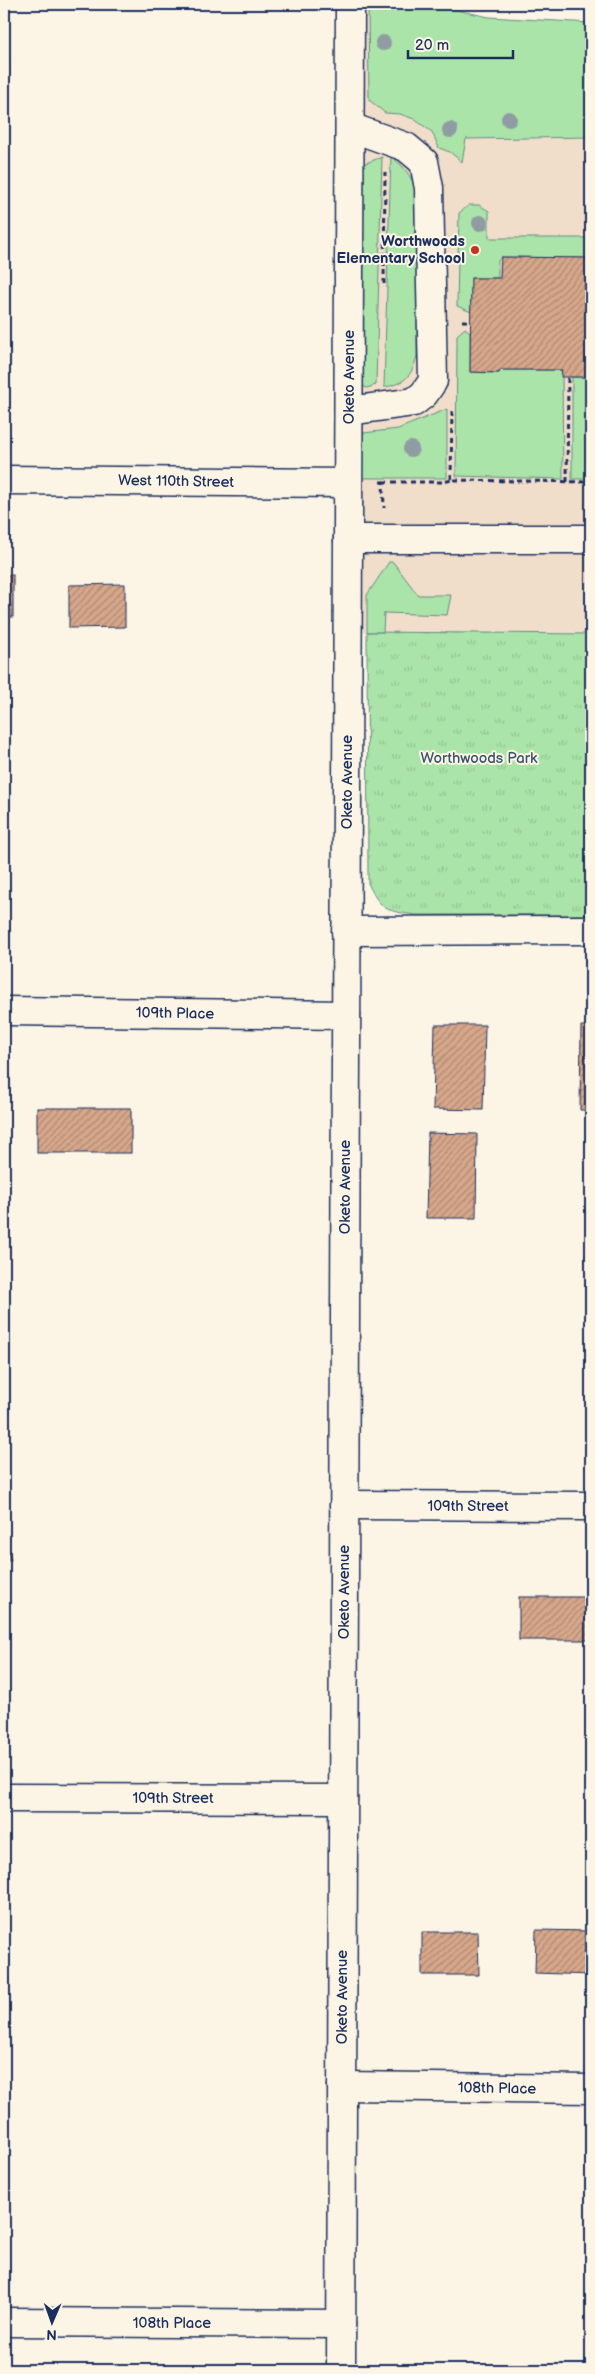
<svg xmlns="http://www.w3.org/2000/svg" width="595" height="2374" viewBox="0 0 595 2374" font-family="'Balsamiq Sans',sans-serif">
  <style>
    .built { fill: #f1deca }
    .green { fill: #abe4a8; stroke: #638a83 }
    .park { fill: url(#park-tufts); stroke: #638a83 }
    .building { fill: url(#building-hatch); stroke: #1b2f5e }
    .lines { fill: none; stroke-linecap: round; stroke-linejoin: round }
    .minor-casing { stroke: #1b2f5e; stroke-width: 31 }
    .path { stroke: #1b2f5e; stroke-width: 3; stroke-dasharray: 5 4; stroke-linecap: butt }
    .minor { stroke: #fcf5e5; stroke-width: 28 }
    .tree { fill: #909ca3 }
    .poi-dot { fill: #c8321e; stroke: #fcf5e5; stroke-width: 2 }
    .labels { text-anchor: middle; stroke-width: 4; stroke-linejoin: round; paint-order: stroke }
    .poi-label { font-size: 15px; font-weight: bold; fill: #1b2f5e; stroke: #fcf5e5; text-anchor: end }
    .street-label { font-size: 15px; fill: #1b2f5e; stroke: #fcf5e5 }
    .park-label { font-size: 15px; fill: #38536d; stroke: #fcf5e5 }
  </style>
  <defs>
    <pattern id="park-tufts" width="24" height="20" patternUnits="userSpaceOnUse" patternTransform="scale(1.25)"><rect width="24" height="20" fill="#abe4a8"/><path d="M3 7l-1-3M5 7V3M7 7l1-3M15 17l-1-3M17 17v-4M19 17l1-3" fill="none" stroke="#93c493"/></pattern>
    <pattern id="building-hatch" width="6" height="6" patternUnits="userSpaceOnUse" patternTransform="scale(1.25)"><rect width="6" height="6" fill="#d7a78a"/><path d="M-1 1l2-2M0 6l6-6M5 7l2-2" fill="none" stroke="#ae8874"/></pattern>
  </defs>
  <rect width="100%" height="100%" fill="#fcf5e5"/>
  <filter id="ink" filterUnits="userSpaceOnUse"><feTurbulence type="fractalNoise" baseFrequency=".02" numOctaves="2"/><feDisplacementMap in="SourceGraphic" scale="10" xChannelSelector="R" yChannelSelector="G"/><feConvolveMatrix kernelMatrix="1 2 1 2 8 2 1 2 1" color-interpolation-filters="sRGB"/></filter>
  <g filter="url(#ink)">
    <path class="built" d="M360 4H429L489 17 591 23V634L358 632Z"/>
    <g class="green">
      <path d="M371 4H429L489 17 591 23V137L466 139 462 162 450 152 439 148 432 132 414 119 400 114 385 113 369 100 368 5Z"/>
      <path d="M391 156C406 168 414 179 418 198L417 356C411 376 407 382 386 387H384Z"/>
      <path d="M382 157 376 385 367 388 362 386 363 164Z"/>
      <path d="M469 205H479L489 211V238H591V258L501 257 498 261V278H471V312L457 306 459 213Z"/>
      <path d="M465 328 470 332V372L499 373 500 370H562L563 479 456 476 457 335Z"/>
      <rect x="572" y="377" width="19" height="102"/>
      <path d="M447 409V478H359L363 433 398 429Z"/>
      <path d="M389 562H393L418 595H451L447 615 384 613 383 632H367V595Z"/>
    </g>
    <path class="park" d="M367 632 591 634V915H416C387 911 381 911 368 883Z"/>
    <g class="building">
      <path d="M4 62H9L8 140H4Z"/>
      <path d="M501 257 591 258V377H561L562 370H500L499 373 470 372 471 278H500Z"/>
      <rect x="4" y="575" width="9" height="42"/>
      <path d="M125 584V627L69 628V585Z"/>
      <path d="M435 1025H485L483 1110 433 1109Z"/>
      <path d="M581 1026H591V1110H580Z"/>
      <rect x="37" y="1108" width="94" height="45"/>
      <path d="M428 1133 477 1134 476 1218H426Z"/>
      <path d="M4 1541 11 1560 4 1562Z"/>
      <rect x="519" y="1597" width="72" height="43"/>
      <path d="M536 1930 591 1931V1975L535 1973Z"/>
      <path d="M422 1932H478L479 1975H422Z"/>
    </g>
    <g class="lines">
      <defs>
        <g id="minor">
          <path d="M349 411 414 402 424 394 433 381 429 188 424 162 406 147 350 127"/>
          <path d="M4 480 348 483"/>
          <path d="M348 539H591"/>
          <path d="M346 931 591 930"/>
          <path d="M4 1011 346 1015"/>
          <path d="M344 1505 591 1506"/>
          <path d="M4 1798 343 1799"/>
          <path d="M342 2086 591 2089"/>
          <path d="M4 2322 341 2324"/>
          <path d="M341 2370 350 4"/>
        </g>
      </defs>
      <use href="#minor" class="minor-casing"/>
      <g class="path">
        <path d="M384 284 385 172"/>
        <path d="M462 321H471"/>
        <path d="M452 411 451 480 591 482"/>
        <path d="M380 482H383L384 508"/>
        <path d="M383 482H444L451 480"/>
        <path d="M567 482 568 377"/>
      </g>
      <use href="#minor" class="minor"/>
    </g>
    <g class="tree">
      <circle cx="383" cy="43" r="8"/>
      <circle cx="509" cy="119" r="8"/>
      <circle cx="450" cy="130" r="8"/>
      <circle cx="480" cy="223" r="8"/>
      <circle cx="411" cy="449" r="8"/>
    </g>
  </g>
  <circle class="poi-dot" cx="475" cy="250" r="5"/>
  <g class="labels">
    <g class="poi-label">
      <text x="465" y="246">Worthwoods<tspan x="465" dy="17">Elementary School</tspan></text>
    </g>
    <g class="street-label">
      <text transform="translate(349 377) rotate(-90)" y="5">Oketo Avenue</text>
      <text transform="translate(176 481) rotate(1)" y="5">West 110th Street</text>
      <text transform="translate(347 782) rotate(-90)" y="5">Oketo Avenue</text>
      <text transform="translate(175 1013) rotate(1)" y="5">109th Place</text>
      <text transform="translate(345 1187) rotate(-90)" y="5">Oketo Avenue</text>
      <text x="468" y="1511">109th Street</text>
      <text transform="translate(344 1592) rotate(-90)" y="5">Oketo Avenue</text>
      <text x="173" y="1803">109th Street</text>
      <text transform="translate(342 1997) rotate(-90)" y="5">Oketo Avenue</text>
      <text transform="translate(497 2088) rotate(1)" y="5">108th Place</text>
      <text x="172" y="2328">108th Place</text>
    </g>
    <g class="park-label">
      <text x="479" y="763">Worthwoods Park</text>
    </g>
  </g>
  <rect width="595" height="2374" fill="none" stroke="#fcf5e5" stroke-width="20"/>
  <rect x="10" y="10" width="575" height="2354" fill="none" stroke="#1b2f5e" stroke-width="2" filter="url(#ink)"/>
  <g transform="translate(52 2322) rotate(182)" stroke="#fcf5e5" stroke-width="4" paint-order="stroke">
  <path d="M0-4L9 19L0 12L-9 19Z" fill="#1b2f5e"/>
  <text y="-8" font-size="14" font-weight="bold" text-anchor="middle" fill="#1b2f5e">N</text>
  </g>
  <path d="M408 50v8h105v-8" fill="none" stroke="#1b2f5e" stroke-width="2.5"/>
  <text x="415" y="50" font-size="15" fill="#1b2f5e" stroke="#fcf5e5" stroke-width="4" paint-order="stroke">20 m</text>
</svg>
